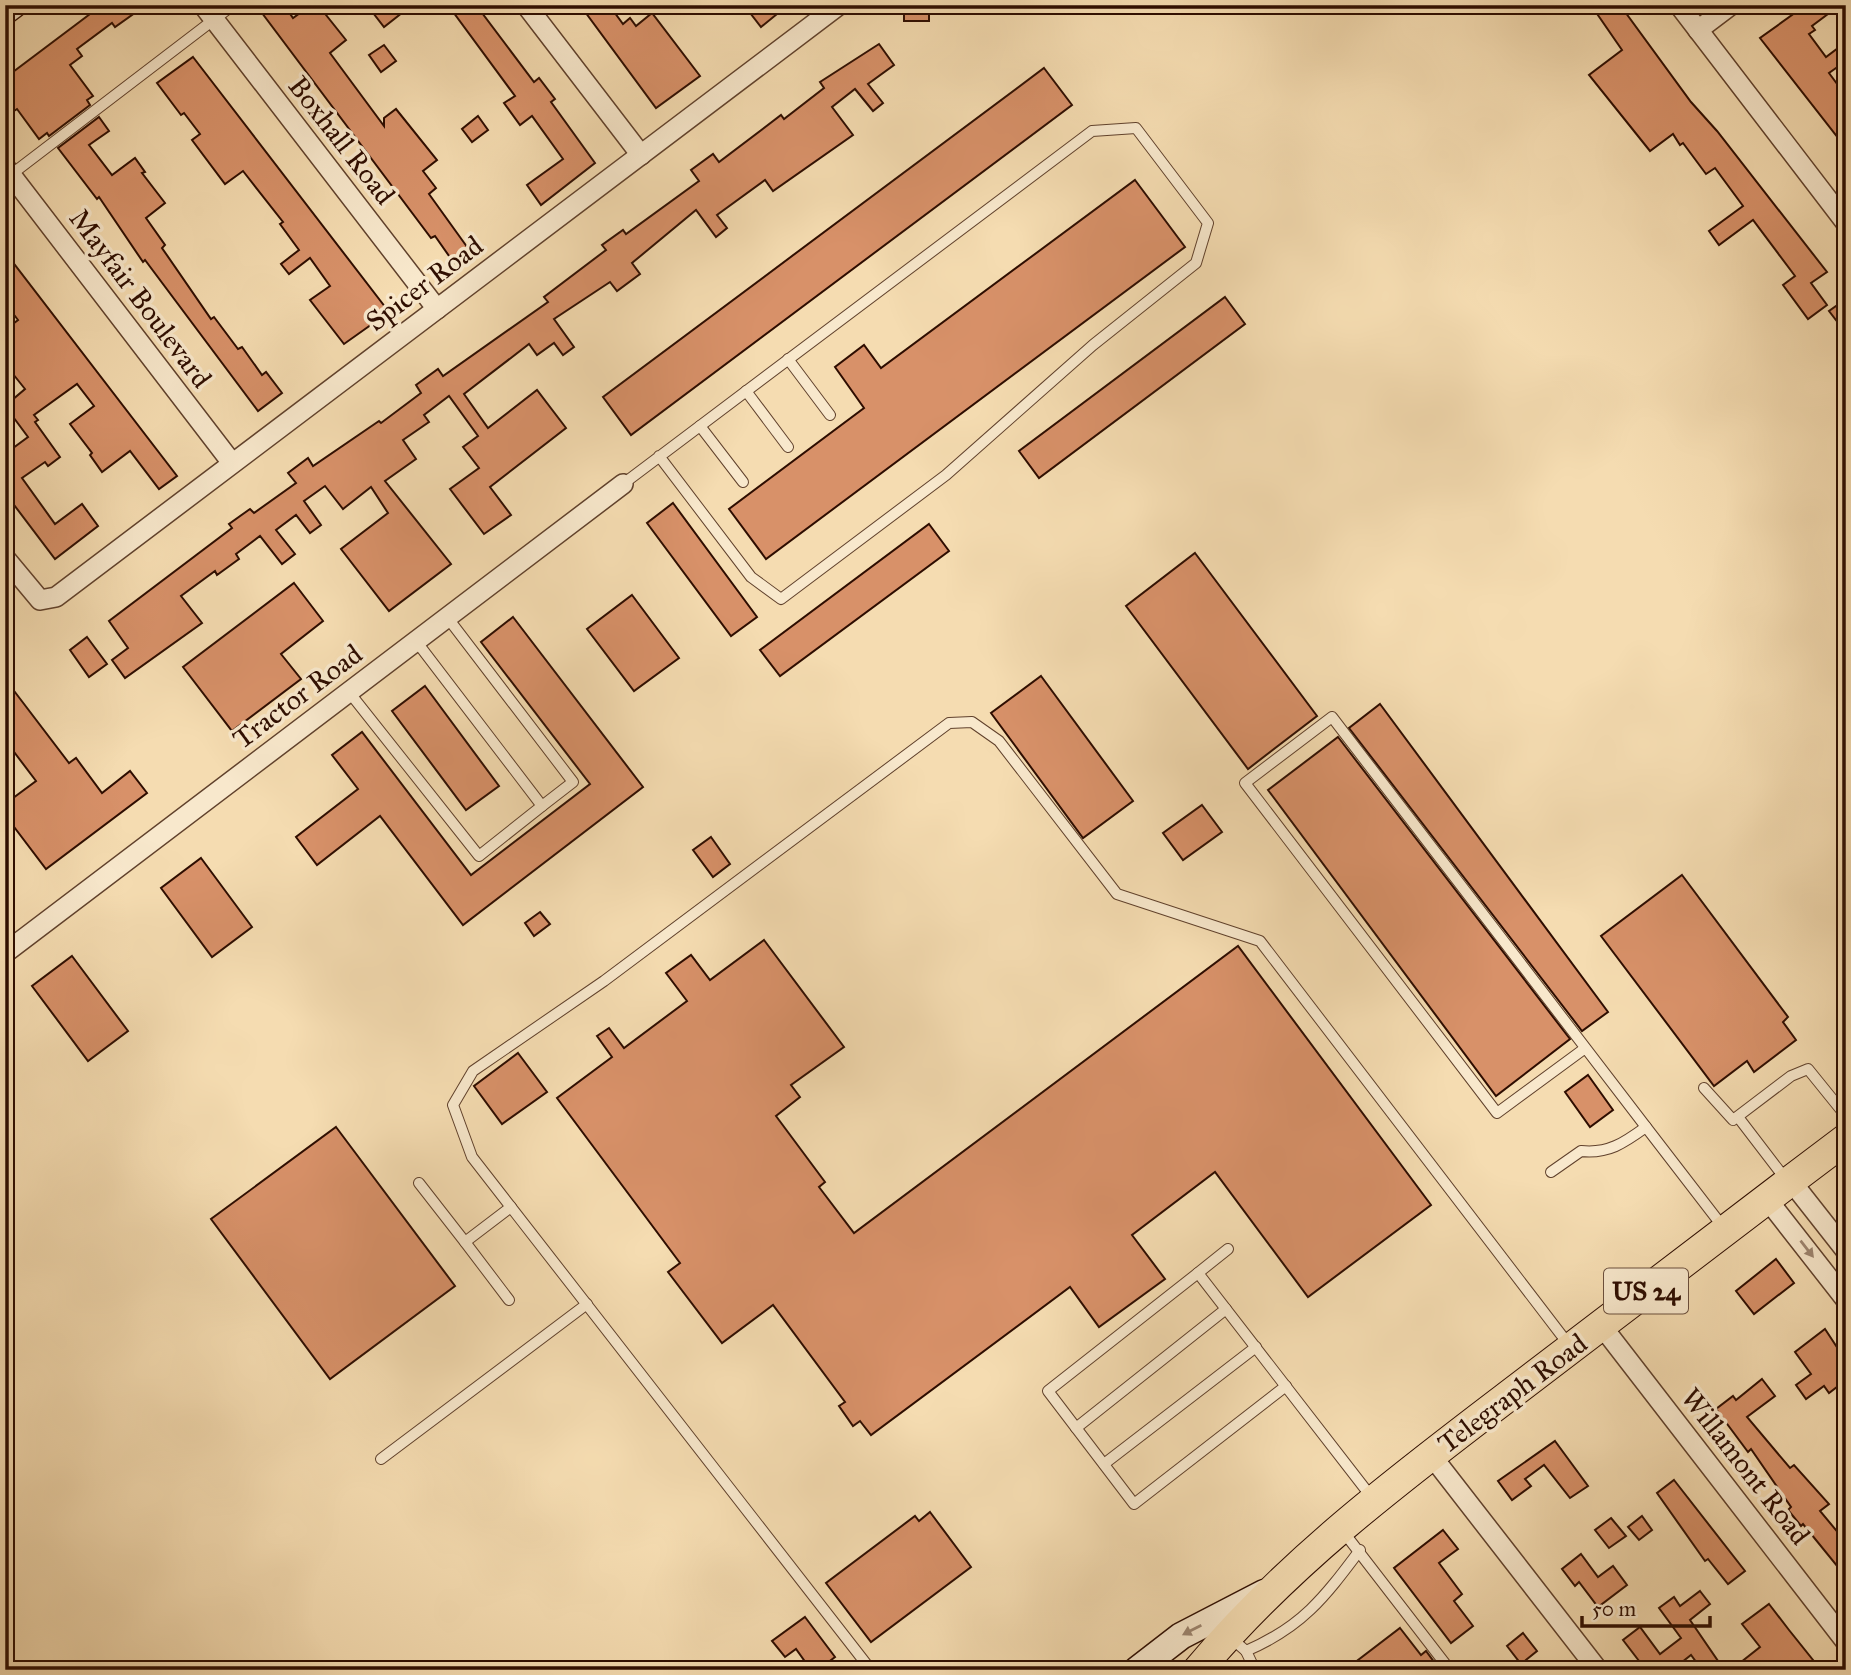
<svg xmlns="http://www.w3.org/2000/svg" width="1851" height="1675" viewBox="0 0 1851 1675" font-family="'IM FELL Great Primer',serif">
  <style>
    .building { fill: #d89169; stroke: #2e0d00; stroke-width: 2 }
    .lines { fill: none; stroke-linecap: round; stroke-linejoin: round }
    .lane-casing { stroke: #60412c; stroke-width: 12 }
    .street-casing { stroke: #60412c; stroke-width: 22 }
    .secondary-casing { stroke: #2e0d00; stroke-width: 29 }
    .primary-casing { stroke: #2e0d00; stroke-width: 32 }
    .lane { stroke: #f8e8cc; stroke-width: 10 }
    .street { stroke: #f8e8cc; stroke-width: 19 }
    .secondary { stroke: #f8e8cc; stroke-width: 26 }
    .primary { stroke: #f5dcb1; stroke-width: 30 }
    .oneway { fill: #9d8570 }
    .labels { text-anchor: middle; stroke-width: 7; stroke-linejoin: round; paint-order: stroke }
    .shield { fill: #f8e8cc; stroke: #6b4f3d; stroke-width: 2 }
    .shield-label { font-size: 26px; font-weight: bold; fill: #2e0d00 }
    .street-label { font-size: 28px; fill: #2e0d00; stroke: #f8e8cc }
  </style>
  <rect width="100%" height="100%" fill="#f5dcb1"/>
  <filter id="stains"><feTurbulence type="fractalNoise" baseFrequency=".00286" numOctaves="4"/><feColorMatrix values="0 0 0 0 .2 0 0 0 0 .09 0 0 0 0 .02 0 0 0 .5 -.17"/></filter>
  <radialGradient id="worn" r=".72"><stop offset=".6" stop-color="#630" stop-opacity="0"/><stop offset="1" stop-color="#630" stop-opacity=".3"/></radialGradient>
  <g class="building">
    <path d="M102 5H146L115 27 112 23 77 49 82 56 70 65 93 96 87 100 90 105 49 136 47 133 39 139 17 109 11 113 5 106V78Z"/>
    <path d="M256 5H284L293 18 311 5H318L346 40 330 53 384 126V118L396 109 437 160 423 171 436 188 429 194 470 251 454 263 435 236 431 238Z"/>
    <path d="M367 5H412L384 27Z"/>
    <path d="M448 5H476L534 82 539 78 555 99 551 102 595 163 541 205 527 185 563 159 532 116 520 125 504 103 515 96Z"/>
    <path d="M580 5H609L623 24 630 18 636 26 652 13 700 76 656 108Z"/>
    <path d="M744 5H788L761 27Z"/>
    <rect x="904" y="5" width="25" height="16"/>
    <path d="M1591 5H1620L1691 102 1717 131 1827 272 1811 283 1827 305 1808 319 1783 285 1795 276 1753 220 1719 245 1709 231 1743 206 1715 168 1706 174 1683 143 1680 145 1673 134 1650 151 1589 75 1622 50Z"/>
    <path d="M1806 5H1840L1812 26 1815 30 1809 34 1826 57 1846 42V61L1829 73 1846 96V148L1760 38Z"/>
    <path d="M879 44 894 65 868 84 883 103 873 111 855 89 832 107 853 135 773 191 765 180 717 215 727 228 716 237 696 210 632 263 640 274 617 291 610 282 554 319 574 347 563 355 554 343 537 355 529 344 464 394 488 428 537 390 566 428 490 487 511 515 484 534 450 489 479 468 463 447 478 436 449 396 424 415 429 422 403 440 416 459 385 481 451 564 389 611 341 549 388 513 371 487 343 509 325 486 304 501 321 525 310 533 296 515 276 530 295 554 282 564 260 536 236 554 239 559 217 575 215 571 181 596 202 623 125 678 112 660 128 648 109 621 232 528 229 524 250 509 254 513 296 483 288 473 308 458 313 466 379 421 381 423 421 393 416 385 438 369 443 376 548 302 544 297 606 250 602 245 623 230 626 234 699 181 691 170 713 154 719 162 781 115 784 119 824 88 820 82Z"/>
    <path d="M384 45 396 61 381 72 369 55Z"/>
    <path d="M193 57 389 312 344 344 310 300 330 286 310 258 289 274 281 264 299 250 280 224 283 222 243 171 225 184 192 140 200 134 184 113 181 115 157 83Z"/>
    <path d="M1044 68 1072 105 631 435 603 397Z"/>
    <path d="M478 116 488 130 472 142 462 129Z"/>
    <path d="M99 117 109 131 89 145 112 175 135 158 145 172 142 173 165 203 146 218 165 245 162 248 211 319 214 317 238 349 242 347 262 375 266 372 282 393 258 411 145 260 143 262 99 197 97 199 58 148Z"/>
    <path d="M1135 180 1185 247 766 559 729 509 864 408 835 367 864 345 881 368Z"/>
    <path d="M5 252 177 476 159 489 130 451 102 472 90 455 92 453 70 424 94 406 77 384 34 415 38 420 35 422 60 457 48 466 45 462 22 478 55 524 82 504 98 526 55 559 5 493V454L28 437 5 406 25 389 5 364V330L18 320 5 303Z"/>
    <path d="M1225 297 1245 324 1039 478 1019 451Z"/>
    <path d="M1846 299V333L1829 311Z"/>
    <path d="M673 503 757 617 731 636 647 523Z"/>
    <path d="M929 524 949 551 780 676 760 650Z"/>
    <path d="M1195 553 1317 716 1248 769 1126 606Z"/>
    <path d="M294 583 323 621 281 654 301 679 232 731 183 667Z"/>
    <path d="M632 595 679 658 634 691 587 629Z"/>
    <path d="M513 617 643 787 463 925 380 816 317 865 296 837 358 789 332 755 362 732 471 875 590 784 481 642Z"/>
    <path d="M87 637 107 664 89 677 70 650Z"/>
    <path d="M1041 676 1133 801 1083 838 991 713Z"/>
    <path d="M5 679 69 763 76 758 102 793 130 771 147 793 46 869 5 815V804L36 781 5 740Z"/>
    <path d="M425 686 499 786 466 810 392 711Z"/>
    <path d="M1380 704 1608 1012 1582 1031 1349 728Z"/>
    <path d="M1338 737 1570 1039 1496 1096 1268 790Z"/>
    <path d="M1202 805 1222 832 1183 860 1163 833Z"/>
    <path d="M711 837 730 864 713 877 693 850Z"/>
    <path d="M201 858 252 927 212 957 161 888Z"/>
    <path d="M1682 875 1788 1017 1783 1022 1796 1040 1754 1072 1747 1061 1714 1086 1601 936Z"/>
    <path d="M540 912 550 924 534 936 525 923Z"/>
    <path d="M764 940 844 1047 791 1085 800 1097 776 1116 825 1182 819 1187 854 1233 1238 946 1431 1205 1308 1297 1215 1172 1132 1235 1165 1279 1099 1327 1070 1287 871 1435 860 1421 853 1426 839 1406 845 1402 773 1305 722 1343 668 1272 680 1263 557 1098 612 1057 597 1036 609 1028 624 1048 687 1001 666 973 691 955 710 980Z"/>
    <path d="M72 956 128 1031 88 1061 32 986Z"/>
    <path d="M518 1053 547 1092 502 1124 474 1086Z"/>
    <path d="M1588 1075 1613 1110 1590 1127 1565 1092Z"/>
    <path d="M336 1127 455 1286 330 1379 211 1219Z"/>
    <path d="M1776 1259 1794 1283 1754 1314 1736 1291Z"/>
    <path d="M1825 1329 1846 1361V1380L1829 1393 1824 1386 1806 1399 1796 1385 1811 1374 1795 1352Z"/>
    <path d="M1762 1379 1775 1396 1747 1417 1790 1468 1794 1465 1829 1504 1820 1511 1846 1542V1577L1803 1524 1801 1526 1788 1510 1791 1507 1751 1449 1748 1452 1716 1409 1733 1396 1736 1400Z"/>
    <path d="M1555 1441 1588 1486 1570 1498 1544 1465 1525 1479 1531 1486 1512 1500 1498 1481Z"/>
    <path d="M1674 1480 1745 1571 1728 1584 1708 1559 1705 1561 1657 1493Z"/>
    <path d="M930 1512 971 1567 871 1642 826 1583 915 1516 919 1521Z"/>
    <path d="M1642 1516 1652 1530 1639 1540 1628 1527Z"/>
    <path d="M1611 1518 1626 1536 1609 1548 1595 1530Z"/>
    <path d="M1443 1530 1458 1549 1439 1563 1462 1594 1454 1601 1473 1626 1451 1643 1394 1568Z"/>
    <path d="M1581 1554 1598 1577 1613 1566 1627 1585 1598 1607 1579 1582 1575 1586 1562 1569Z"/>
    <path d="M1700 1591 1710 1604 1690 1620 1718 1661 1702 1670 1691 1655 1672 1670H1646L1623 1640 1640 1627 1660 1654 1681 1638 1659 1608 1674 1597 1680 1606Z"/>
    <path d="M1769 1604 1789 1630 1821 1670H1731L1760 1647 1742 1624Z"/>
    <path d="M805 1617 835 1657 818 1670H811L796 1649 785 1657 772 1641Z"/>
    <path d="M1400 1628 1421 1655 1426 1651 1440 1670H1345Z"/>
    <path d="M1523 1633 1537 1651 1521 1664 1507 1646Z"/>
  </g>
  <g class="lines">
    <defs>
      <g id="lane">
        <path d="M8 177 233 5"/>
        <path d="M788 359 830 415"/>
        <path d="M746 391 788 447"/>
        <path d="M700 426 743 482"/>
        <path d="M623 484 700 426 1092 131 1136 128 1208 223 1196 263 1093 345 946 475 781 599 751 577 659 456"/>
        <path d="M416 641 542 806 573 782 447 617"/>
        <path d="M349 692 479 856 542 806"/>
        <path d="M1584 1049 1497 1113 1245 783 1332 717 1646 1127"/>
        <path d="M1704 1088 1733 1120 1791 1076 1808 1069 1846 1116"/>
        <path d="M1738 1117 1787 1181"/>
        <path d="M1551 1172 1581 1151C1608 1154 1624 1143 1646 1127L1723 1227"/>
        <path d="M419 1183 465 1242 511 1207"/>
        <path d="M465 1242 509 1300"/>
        <path d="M1228 1249 1198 1273 1373 1499"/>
        <path d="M1198 1273 1048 1391 1134 1504 1286 1386"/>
        <path d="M1076 1428 1226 1309"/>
        <path d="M381 1459 587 1304"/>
        <path d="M1104 1464 1256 1347"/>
        <path d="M1342 1530 1450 1670"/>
        <path d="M1231 1638 1246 1651C1302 1627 1324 1598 1360 1550"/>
        <path d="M1246 1651 1255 1670"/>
        <path d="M871 1670 472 1157 453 1105 473 1071 604 981 949 723 972 722 999 741 1117 894 1260 941 1569 1345"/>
      </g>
      <g id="street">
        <path d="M203 5 437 309"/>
        <path d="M526 5 641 155"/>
        <path d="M1679 5 1846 223"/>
        <path d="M1698 30 1731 5"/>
        <path d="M5 167 232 463"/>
        <path d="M5 558 40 600 56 597 839 5"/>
        <path d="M5 953 623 484"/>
        <path d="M1791 1181 1846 1251"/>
        <path d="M1767 1199 1846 1300"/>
        <path d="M1601 1325 1846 1642"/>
        <path d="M1431 1455 1598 1670"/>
      </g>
      <g id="secondary">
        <path d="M5 11 13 5"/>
        <path d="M1137 1670 1181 1636 1264 1593"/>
      </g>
      <path id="primary" d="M1198 1670C1290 1560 1407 1473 1520 1387 1629 1304 1737 1221 1846 1139"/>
    </defs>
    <use href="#lane" class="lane-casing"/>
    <use href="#street" class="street-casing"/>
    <use href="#secondary" class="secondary-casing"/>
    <use href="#primary" class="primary-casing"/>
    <use href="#lane" class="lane"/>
    <use href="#street" class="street"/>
    <use href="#secondary" class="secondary"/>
    <use href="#primary" class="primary"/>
  </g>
  <defs><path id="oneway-solid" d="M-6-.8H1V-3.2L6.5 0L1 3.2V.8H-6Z" transform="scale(1.75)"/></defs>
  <g class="oneway">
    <use href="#oneway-solid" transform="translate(1807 1249) rotate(52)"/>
    <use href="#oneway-solid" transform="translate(1192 1630) rotate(153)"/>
  </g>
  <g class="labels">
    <rect class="shield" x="1604" y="1268.5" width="84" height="45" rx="5"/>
    <g class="shield-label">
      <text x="1646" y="1300">US 24</text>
    </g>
    <g class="street-label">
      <text transform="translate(342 140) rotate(52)" y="10">Boxhall Road</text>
      <text transform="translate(424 283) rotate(-37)" y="10">Spicer Road</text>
      <text transform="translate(141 298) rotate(53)" y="10">Mayfair Boulevard</text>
      <text transform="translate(297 696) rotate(-37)" y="10">Tractor Road</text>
      <text transform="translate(1512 1393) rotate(-37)" y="10">Telegraph Road</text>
      <text transform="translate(1746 1466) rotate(52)" y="10">Willamont Road</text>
    </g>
  </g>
  <rect width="1851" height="1675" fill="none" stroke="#f5dcb1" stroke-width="28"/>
  <rect x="7" y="7" width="1837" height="1661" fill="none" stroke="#2e0d00" stroke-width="3.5"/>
  <rect x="14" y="14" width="1823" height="1647" fill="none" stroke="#2e0d00" stroke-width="2"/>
  <path d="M1582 1616v10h128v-10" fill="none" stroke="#2e0d00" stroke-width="3.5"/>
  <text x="1592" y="1616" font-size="21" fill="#2e0d00" stroke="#f8e8cc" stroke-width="5" paint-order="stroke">50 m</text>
  <rect width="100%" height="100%" filter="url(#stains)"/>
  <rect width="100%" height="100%" fill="url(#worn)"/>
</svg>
